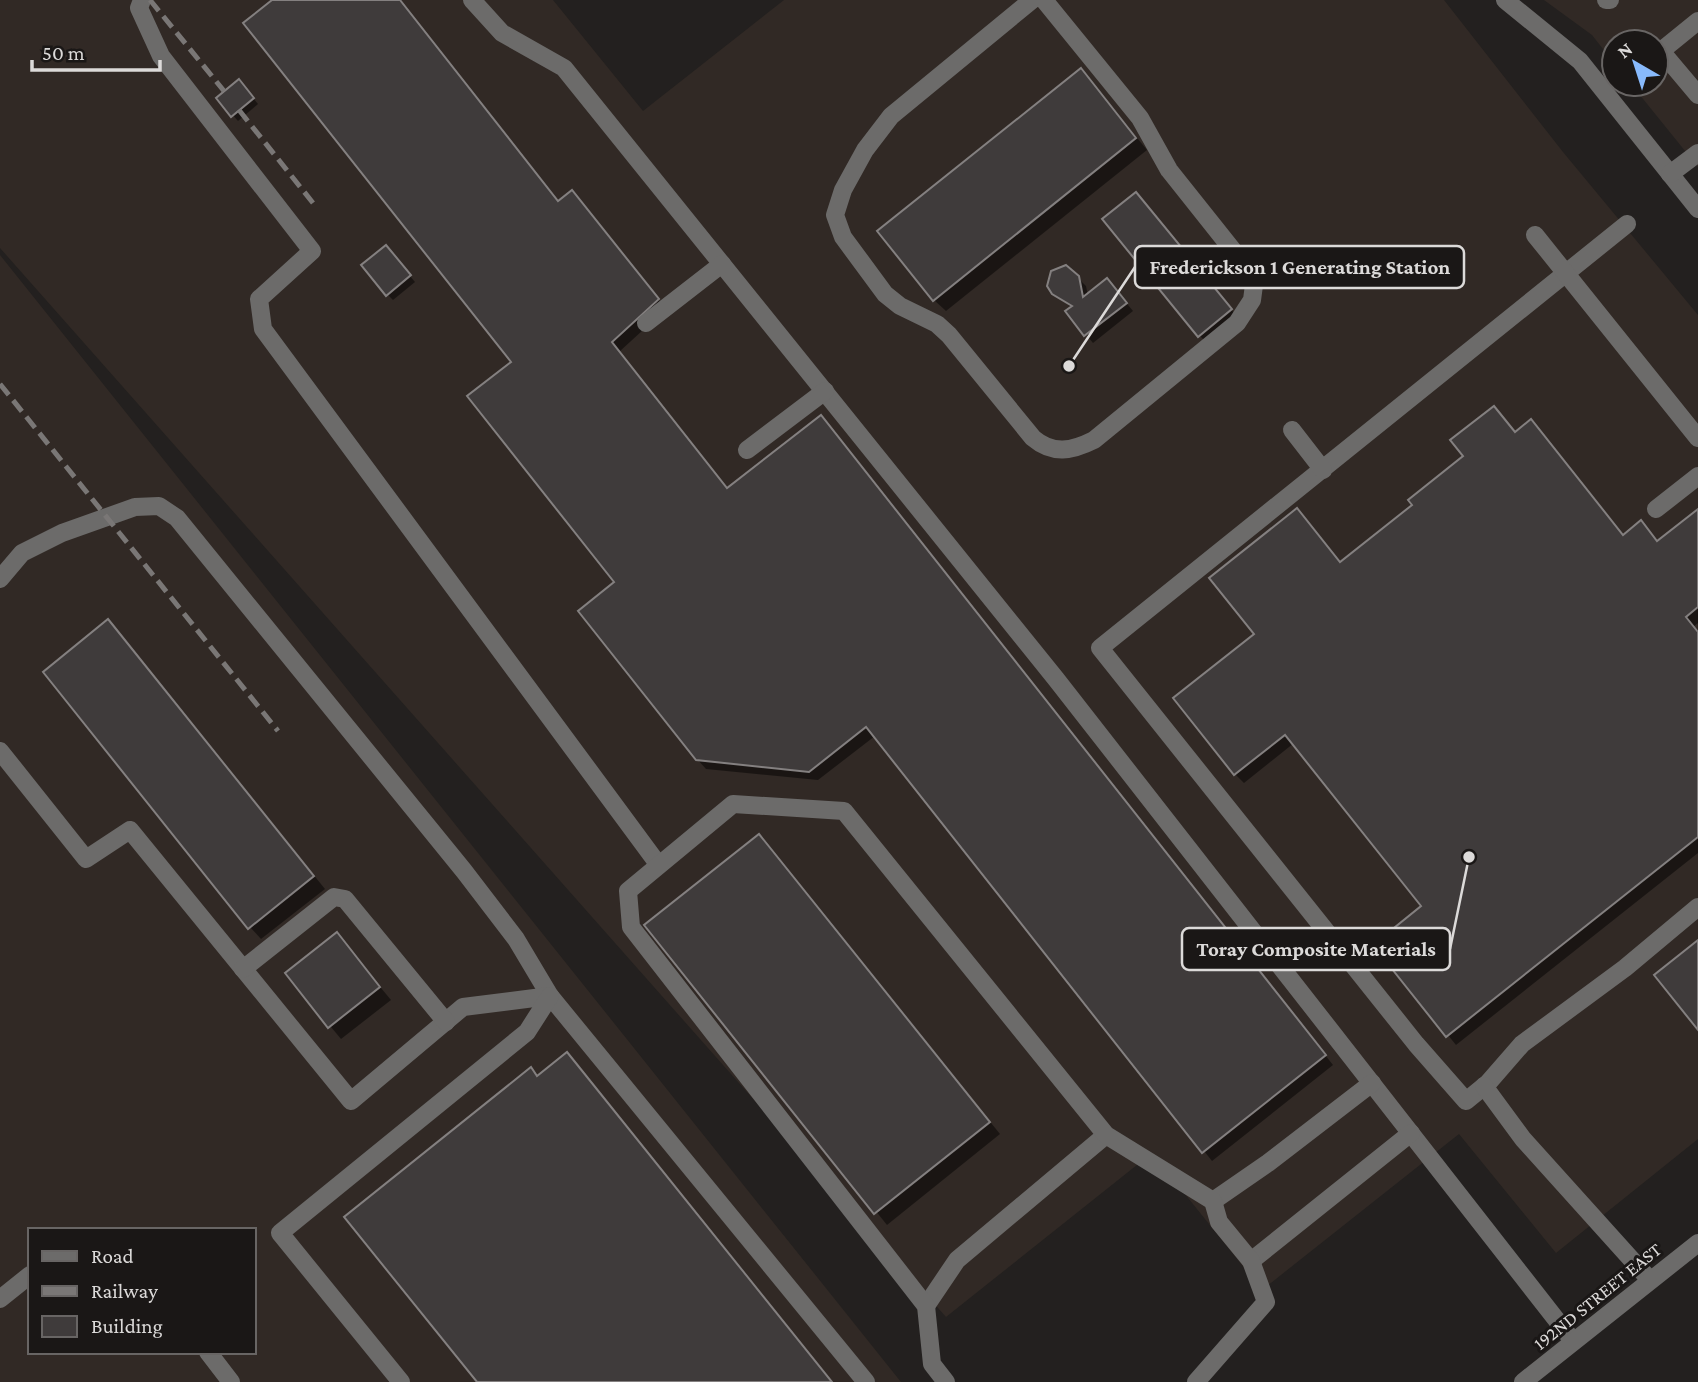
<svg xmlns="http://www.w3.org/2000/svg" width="1698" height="1382" viewBox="0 0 1698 1382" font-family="'Crimson Pro',serif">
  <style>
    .built { fill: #312925; fill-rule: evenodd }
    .shadow { fill: #0007 }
    .building { fill: #3f3b3b; stroke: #848080; stroke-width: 2 }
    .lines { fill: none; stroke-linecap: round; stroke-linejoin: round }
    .minor { stroke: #6c6b6a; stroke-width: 18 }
    .rail { stroke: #7a7776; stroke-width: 5; stroke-dasharray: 14 7; stroke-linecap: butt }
    .labels { text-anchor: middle; stroke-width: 6; stroke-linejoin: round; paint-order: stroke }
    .street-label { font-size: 19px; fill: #dcdad9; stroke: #1a1716 }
    .leader { fill: none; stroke: #dcdad9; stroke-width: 2.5 }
    .callout-dot { fill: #dcdad9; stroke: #1a1716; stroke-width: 2.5 }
    .callout { fill: #1a1716; stroke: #dcdad9; stroke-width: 2.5 }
    .callout-label { font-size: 21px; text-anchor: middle; font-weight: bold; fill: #dcdad9 }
  </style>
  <rect width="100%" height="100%" fill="#23201f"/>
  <g class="built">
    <path d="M0 0H553L643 111 784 0H1444L1563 152 1698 315V1139L1556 1253 1459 1134 1262 1290 1152 1153 946 1317 0 248Z"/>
    <path d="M1544 0H1698V167L1631 84H1656V42H1614V63L1592 35Z"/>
    <path d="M0 255 901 1382H0ZM30 1230H254V1352H30Z"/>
  </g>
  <g class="shadow">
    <path d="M275 0H400L559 202 572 192 666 309 619 352 728 490 829 426 1333 1065 1212 1161 875 736 818 780 706 769 697 759 513 362Z"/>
    <path d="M1092 83 1147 150 946 311 934 300Z"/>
    <path d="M244 87 258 104 238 121 218 98Z"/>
    <path d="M1136 194 1239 319 1208 344 1199 335Z"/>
    <path d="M391 253 415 282 393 300 387 294Z"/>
    <path d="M1077 277 1086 286 1088 296 1114 288 1133 311 1093 343 1067 312 1072 308 1054 293Z"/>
    <path d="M1516 434 1624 536 1658 543 1698 512V623L1693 627 1698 632V853L1456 1045 1375 945 1424 907 1294 743 1244 783 1235 774 1341 564Z"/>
    <path d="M108 621 325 889 261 939 250 927Z"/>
    <path d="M759 836 1000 1134 887 1225 647 926Z"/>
    <path d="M337 935 391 1000 341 1039 287 974Z"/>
  </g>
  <g class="building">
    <path d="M272 0H400L558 201 572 190 659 299 612 342 727 488 821 415 1326 1055 1202 1153 866 727 809 772 696 760 578 611 614 582 467 396 511 362 243 23Z"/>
    <path d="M1081 68 1136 138 933 301 877 231Z"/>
    <path d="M239 79 254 98 231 117 216 98Z"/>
    <path d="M1136 192 1232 309 1198 337 1102 219Z"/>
    <path d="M386 245 411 275 386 296 361 265Z"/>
    <path d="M1066 265 1079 276 1083 297 1107 278 1127 303 1084 336 1065 311 1072 306 1052 294 1047 286 1051 271Z"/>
    <path d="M1494 406 1515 432 1531 419 1623 535 1641 520 1657 541 1698 509V607L1686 617 1698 632V837L1446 1037 1373 945 1421 906 1285 735 1234 775 1173 698 1254 634 1209 578 1297 508 1340 562 1412 505 1408 500 1463 456 1450 440Z"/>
    <path d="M108 619 314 876 248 929 43 672Z"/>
    <path d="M759 834 990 1122 874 1214 644 925Z"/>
    <path d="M337 932 380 987 328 1028 285 973Z"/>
    <path d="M1698 940V1030L1654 975Z"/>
    <path d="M567 1052 832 1382H477L344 1217 531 1067 537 1076Z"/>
  </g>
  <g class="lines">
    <g class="minor">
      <path d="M142 0 139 8 161 56 312 251 259 299 263 329 658 864"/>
      <path d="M472 0 502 33 564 68 1056 679 1573 1341"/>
      <path d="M1032 0 891 116 865 150 843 190 835 215 843 237 885 294 900 306 937 324 949 335 1033 438C1053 455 1072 451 1094 440L1237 323 1252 300 1254 285 1243 263 1169 170 1140 118 1044 0"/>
      <path d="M1505 0 1580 61 1698 209"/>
      <path d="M1606 0H1610"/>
      <path d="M1698 21 1661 51 1698 95"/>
      <path d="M1670 174 1698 153"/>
      <path d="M1627 224 1100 648 1416 1044 1466 1101 1488 1083 1522 1044 1625 968 1698 907"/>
      <path d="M1535 235 1698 438"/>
      <path d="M646 323 722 264"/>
      <path d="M1292 430 1323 470"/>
      <path d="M747 450 825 391"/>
      <path d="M1656 509 1698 476"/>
      <path d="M0 579 22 553 62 533 135 507 159 506 177 518 464 871 516 939 550 996 866 1382"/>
      <path d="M0 751 86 859 130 830 351 1101 463 1007 550 996"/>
      <path d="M243 969 334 897 345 899 446 1022"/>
      <path d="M1484 1086 1523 1139 1650 1280"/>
      <path d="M1213 1201 1268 1163 1372 1083"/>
      <path d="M1251 1261 1411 1133"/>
      <path d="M0 1299 30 1275"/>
      <path d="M926 1306 957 1260 1106 1135"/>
      <path d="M208 1352 231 1382"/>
      <path d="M401 1382 280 1233 527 1032 550 996"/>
      <path d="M946 1382 932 1364 926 1306 631 927 628 891 733 804 844 811 1106 1135 1213 1201 1219 1222 1251 1261 1266 1302 1196 1382"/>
      <path d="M1523 1382 1698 1243"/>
    </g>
    <g class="rail">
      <path d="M150 0 224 91"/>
      <path d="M239 110 313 203"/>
      <path d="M0 384 278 731"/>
    </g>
  </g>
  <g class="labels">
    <g class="street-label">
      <text transform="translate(1597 1296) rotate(-39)" y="7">192ND STREET EAST</text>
    </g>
  </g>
  <path class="leader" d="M1069 366L1135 267M1469 857L1450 949"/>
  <g class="callout-dot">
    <circle cx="1069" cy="366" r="7"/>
    <circle cx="1469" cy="857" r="7"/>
  </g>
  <g class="callout">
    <rect x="1135" y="246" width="329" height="42" rx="7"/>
    <rect x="1182" y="928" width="268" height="42" rx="7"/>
  </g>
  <g class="callout-label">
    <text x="1300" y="274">Frederickson 1 Generating Station</text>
    <text x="1316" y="956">Toray Composite Materials</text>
  </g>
  <rect x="28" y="1228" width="228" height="126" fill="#1a1716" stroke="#686564" stroke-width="2"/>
  <rect x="42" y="1251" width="35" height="10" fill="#6c6b6a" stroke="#686564" stroke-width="2"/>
  <text x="91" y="1263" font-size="21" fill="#dcdad9">Road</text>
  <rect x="42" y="1286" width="35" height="10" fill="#7a7776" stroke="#686564" stroke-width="2"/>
  <text x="91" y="1298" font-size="21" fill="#dcdad9">Railway</text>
  <rect x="42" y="1316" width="35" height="21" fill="#3f3b3b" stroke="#686564" stroke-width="2"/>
  <text x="91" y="1333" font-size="21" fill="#dcdad9">Building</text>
  <g transform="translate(1635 63) rotate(321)"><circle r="33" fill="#1a1716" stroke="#686564" stroke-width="2"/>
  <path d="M0-5L12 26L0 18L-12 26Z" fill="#88bafc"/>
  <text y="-10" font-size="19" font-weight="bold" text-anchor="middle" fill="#dcdad9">N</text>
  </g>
  <path d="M32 60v10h128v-10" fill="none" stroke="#dcdad9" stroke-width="3.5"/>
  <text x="42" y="60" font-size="21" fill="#dcdad9" stroke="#1a1716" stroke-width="5" paint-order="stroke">50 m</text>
</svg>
